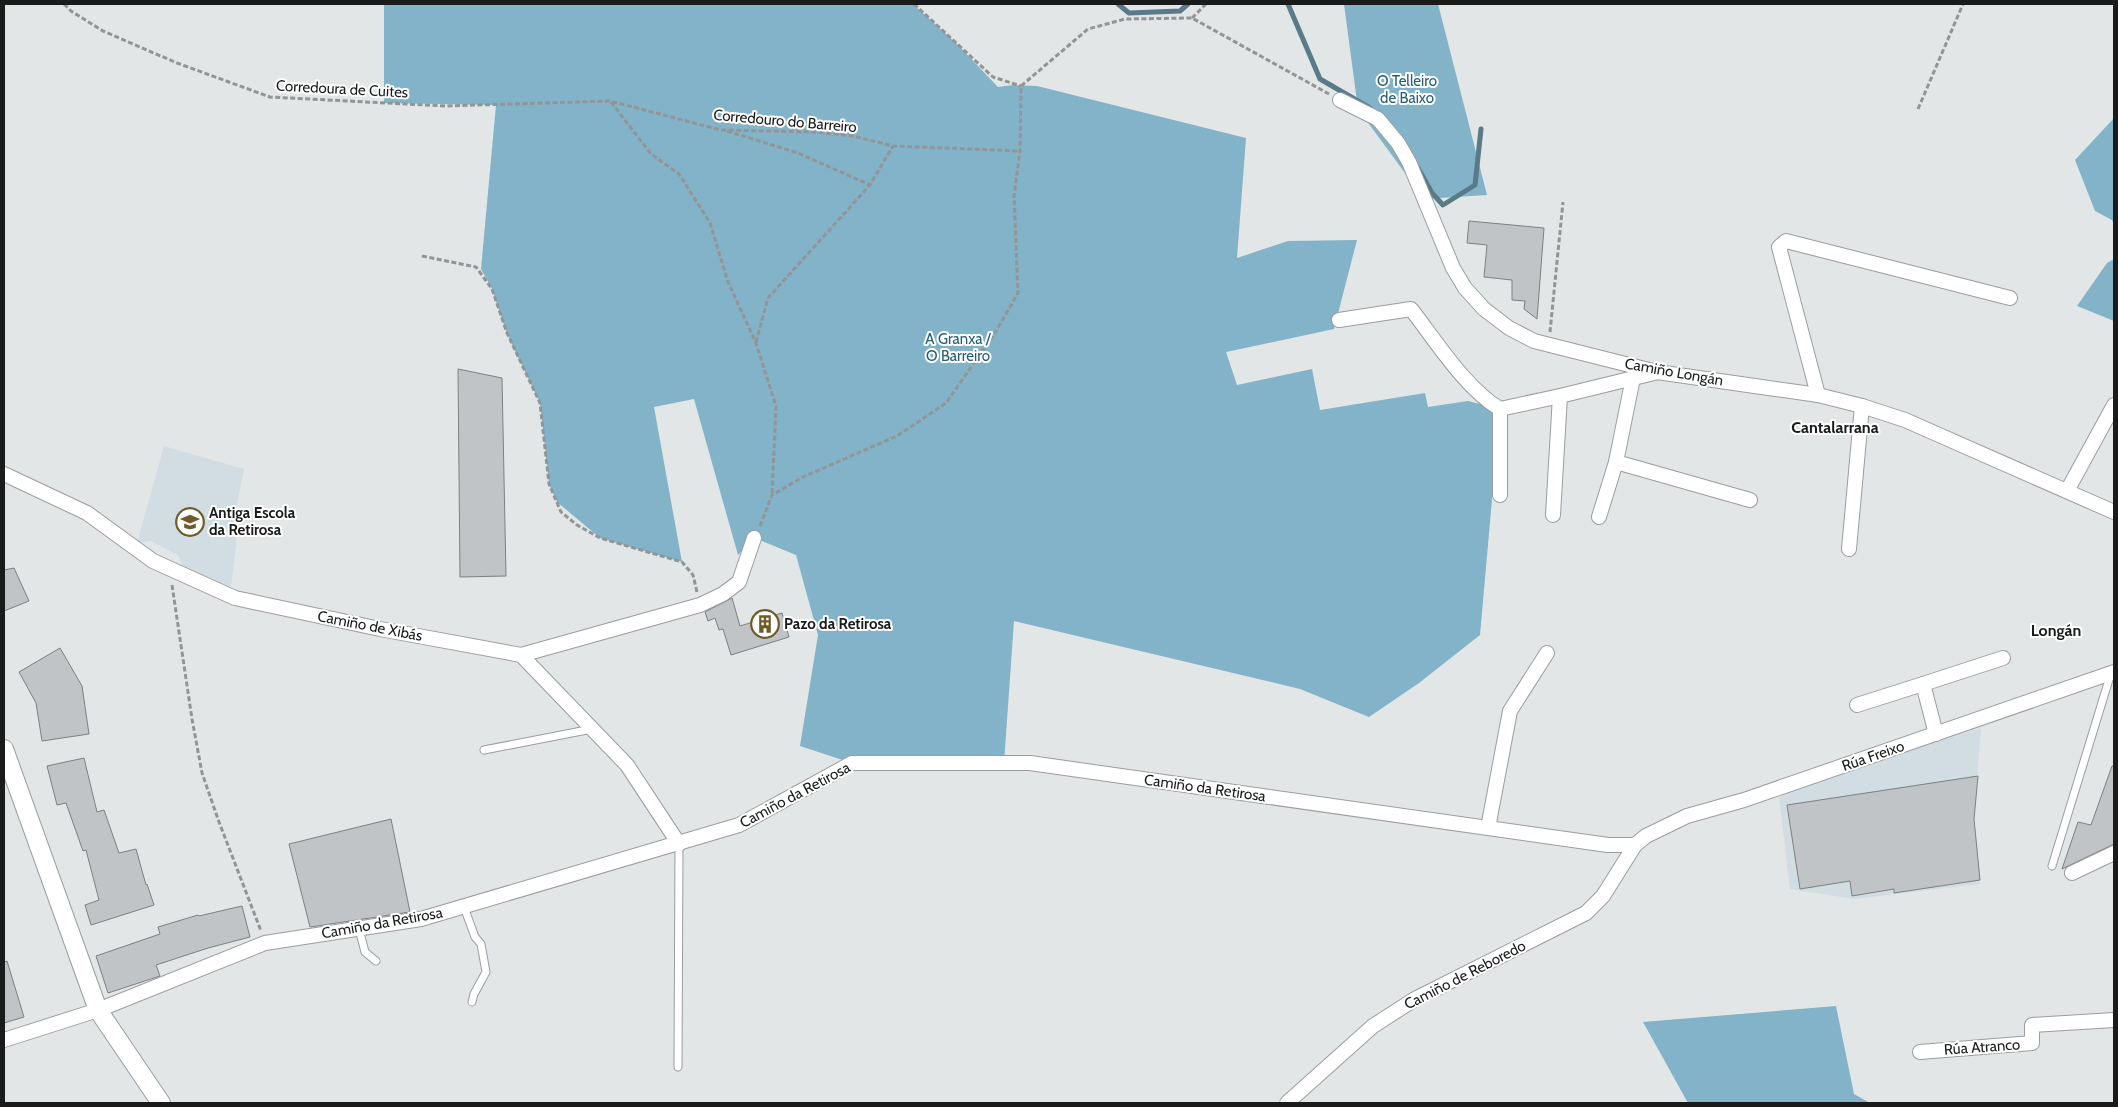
<svg xmlns="http://www.w3.org/2000/svg" width="2118" height="1107" viewBox="0 0 2118 1107" font-family="Cabin,sans-serif">
  <style>
    .built { fill: #d2dde3 }
    .forest { fill: #83b3c9 }
    .lines { fill: none; stroke-linecap: round; stroke-linejoin: round }
    .stream { stroke: #587a89; stroke-width: 5 }
    .building { fill: #c1c4c6; stroke: #7c8081 }
    .service-casing { stroke: #9a9d9f; stroke-width: 9 }
    .minor-casing { stroke: #9a9d9f; stroke-width: 16 }
    .tertiary-casing { stroke: #9a9d9f; stroke-width: 20 }
    .path { stroke: #929596; stroke-width: 3; stroke-dasharray: 5 2.5; stroke-linecap: butt }
    .service { stroke: #fff; stroke-width: 7 }
    .minor { stroke: #fff; stroke-width: 14 }
    .tertiary { stroke: #fff; stroke-width: 18 }
    .labels { text-anchor: middle; stroke-width: 4; stroke-linejoin: round; paint-order: stroke }
    .park-label { font-size: 15px; fill: #225e75; stroke: #fff }
    .street-label { font-size: 15px; fill: #1a1c1c; stroke: #fff }
    .poi-label { font-size: 15px; font-weight: bold; fill: #1a1c1c; stroke: #fff; text-anchor: start }
    .neighbourhood-label { font-size: 16px; font-weight: bold; fill: #1a1c1c; stroke: #fff }
  </style>
  <rect width="100%" height="100%" fill="#e2e6e7"/>
  <g class="built">
    <path d="M164 446 244 469 237 504 236 546 231 587 183 568 178 555 151 541 137 543Z"/>
    <path d="M1981 728 1974 819 1980 884 1855 899 1790 889 1779 798 1810 781Z"/>
  </g>
  <g class="forest">
    <path d="M384 4H913L957 44 998 87 1013 85 1037 86 1246 138 1237 258 1288 241 1357 240 1334 329 1226 352 1237 385 1312 369 1320 410 1425 393 1428 407 1468 401 1500 409 1480 635 1419 683 1369 717 1300 689 1014 621 1004 763H852L800 746 818 635 796 555 755 538 738 555 694 399 654 407 682 562 600 538 557 502 549 484 540 403 507 334 492 289 481 269 496 105 384 103Z"/>
    <path d="M1344 4H1438L1487 195 1424 199 1358 109Z"/>
    <path d="M2114 118V224L2112 220 2095 211 2075 160Z"/>
    <path d="M2114 259V321L2077 306 2107 263Z"/>
    <path d="M1836 1006 1854 1094 1870 1103H1688L1643 1022Z"/>
  </g>
  <g class="lines">
    <g class="stream">
      <path d="M1118 4 1129 13 1180 11 1188 4"/>
      <path d="M1288 4 1320 79 1370 108"/>
      <path d="M1418 168 1432 193 1443 205 1475 185 1481 129"/>
    </g>
  </g>
  <g class="building">
    <path d="M1469 221 1544 228 1537 319 1524 309 1525 301 1512 300V280L1484 277 1487 245 1467 243Z"/>
    <path d="M458 369 502 378 506 576 460 577Z"/>
    <path d="M14 568 29 601 4 611V570Z"/>
    <path d="M732 598 740 626 782 613 789 637 731 655 723 629 719 630 715 618 708 621 705 612Z"/>
    <path d="M60 648 82 686 89 734 42 741 36 703 19 672Z"/>
    <path d="M84 758 97 812 104 810 119 853 136 849 146 885 147 884 154 905 91 925 85 905 99 900 86 850 83 851 66 803 57 805 47 766Z"/>
    <path d="M2112 766H2114V844L2062 869 2078 822 2091 825Z"/>
    <path d="M1978 776 1974 819 1980 880 1894 893V889L1852 896 1850 881 1800 889 1787 805Z"/>
    <path d="M391 819 410 912 310 927 289 844Z"/>
    <path d="M242 906 250 937 208 948 156 965 160 976 108 993 96 956 160 934 158 927 198 915 199 916Z"/>
    <path d="M7 961 24 1017 4 1023V962Z"/>
  </g>
  <g class="lines">
    <defs>
      <g id="service">
        <path d="M484 750 592 729"/>
        <path d="M2052 866 2111 673"/>
        <path d="M464 907 475 937 481 944 486 972 474 994 472 1002"/>
        <path d="M359 929 365 952 376 961"/>
        <path d="M678 1067 679 844"/>
      </g>
      <g id="minor">
        <path d="M1340 100 1378 119 1398 143 1409 162 1453 268 1465 288 1484 309 1509 328 1534 341 1657 372 1818 395 1862 406 1905 420 2114 512"/>
        <path d="M1339 320 1411 309C1436 341 1465 388 1500 409L1560 396 1654 373"/>
        <path d="M1633 378 1616 462 1750 500"/>
        <path d="M1818 395 1779 247 1786 241 2010 298"/>
        <path d="M4 474 87 513 153 561 235 598 380 629 521 655 627 765 679 844"/>
        <path d="M2067 491 2114 405"/>
        <path d="M1500 495V409"/>
        <path d="M1553 515 1560 396"/>
        <path d="M1599 517 1616 462"/>
        <path d="M1849 549 1862 406"/>
        <path d="M521 655 700 605 723 594 739 582 754 538"/>
        <path d="M1857 705 1923 684"/>
        <path d="M1936 734 1923 684 2003 658"/>
        <path d="M1488 828 1510 711 1547 653"/>
        <path d="M2072 873 2114 853"/>
        <path d="M4 1040 98 1010 265 943 421 919 739 825 852 763H1030L1608 845H1635"/>
        <path d="M1920 1052 2032 1043V1025L2114 1020"/>
        <path d="M1287 1103 1373 1026 1415 999 1586 913 1603 896 1635 845 1646 836 1687 816 1744 800 2114 672"/>
      </g>
      <path id="tertiary" d="M4 749 98 1010 161 1103"/>
    </defs>
    <use href="#service" class="service-casing"/>
    <use href="#minor" class="minor-casing"/>
    <use href="#tertiary" class="tertiary-casing"/>
    <g class="path">
      <path d="M64 4 71 11 103 31 177 63 270 97 445 106 610 101 721 130 815 132 853 136 893 146 1020 151"/>
      <path d="M914 4 993 77 1021 86"/>
      <path d="M1192 18 1206 4"/>
      <path d="M611 102 651 154 679 174 710 223 728 282 756 343 776 406 772 495"/>
      <path d="M1918 109 1963 4"/>
      <path d="M727 131 798 153 870 185"/>
      <path d="M422 256 476 267 492 289 507 333 540 403 549 484 561 512 577 525 600 538 682 562 693 575 697 592"/>
      <path d="M1550 332 1563 202"/>
      <path d="M756 342 768 298 870 185 893 146"/>
      <path d="M760 526 772 495 803 477 897 436 946 403 995 333 1018 293 1014 196 1020 151 1021 86 1088 29 1125 19 1192 18 1329 94"/>
      <path d="M172 585 192 719 202 773 219 822 261 931"/>
    </g>
    <use href="#service" class="service"/>
    <use href="#minor" class="minor"/>
    <use href="#tertiary" class="tertiary"/>
  </g>
  <defs>
    <symbol id="school-ring" viewBox="-11 -11 22 22"><circle r="9.5" fill="#fff" stroke="#705a2a" stroke-width="1.5"/><path d="M0-5L7-2L0 1L-7-2ZM-4 1L0 2.5L4 1V4Q0 6-4 4Z" fill="#705a2a"/></symbol>
    <symbol id="building-ring" viewBox="-11 -11 22 22"><circle r="9.5" fill="#fff" stroke="#705a2a" stroke-width="1.5"/><path d="M-4-6H4V6H1V3H-1V6H-4ZM-2.5-4.3h1.7v1.8h-1.7ZM.8-4.3h1.7v1.8H.8ZM-2.5-1h1.7V.8h-1.7ZM.8-1h1.7V.8H.8Z" fill="#705a2a"/></symbol>
  </defs>
  <g fill-rule="evenodd">
    <use href="#school-ring" x="174" y="506" width="32" height="32"/>
    <use href="#building-ring" x="749" y="608" width="32" height="32"/>
  </g>
  <g class="labels">
    <g class="park-label">
      <text x="1407" y="86">O Telleiro<tspan x="1407" dy="17">de Baixo</tspan></text>
      <text x="958" y="344">A Granxa /<tspan x="958" dy="17">O Barreiro</tspan></text>
    </g>
    <g class="street-label">
      <text transform="translate(342 89) rotate(3)" y="5">Corredoura de Cuites</text>
      <text transform="translate(785 121) rotate(5)" y="5">Corredouro do Barreiro</text>
      <text transform="translate(1674 372) rotate(10)" y="5">Camiño Longán</text>
      <text transform="translate(370 626) rotate(11)" y="5">Camiño de Xibás</text>
      <text transform="translate(1873 756) rotate(-19)" y="5">Rúa Freixo</text>
      <text transform="translate(1205 788) rotate(8)" y="5">Camiño da Retirosa</text>
      <text transform="translate(795 795) rotate(-28)" y="5">Camiño da Retirosa</text>
      <text transform="translate(382 923) rotate(-10)" y="5">Camiño da Retirosa</text>
      <text transform="translate(1465 975) rotate(-27)" y="5">Camiño de Reboredo</text>
      <text transform="translate(1982 1047) rotate(-4)" y="5">Rúa Atranco</text>
    </g>
    <g class="poi-label">
      <text x="209" y="518">Antiga Escola<tspan x="209" dy="17">da Retirosa</tspan></text>
      <text x="784" y="629">Pazo da Retirosa</text>
    </g>
    <g class="neighbourhood-label">
      <text x="1835" y="433">Cantalarrana</text>
      <text x="2056" y="636">Longán</text>
    </g>
  </g>
  <rect width="2118" height="1107" fill="none" stroke="#1a1c1c" stroke-width="10"/>
</svg>
